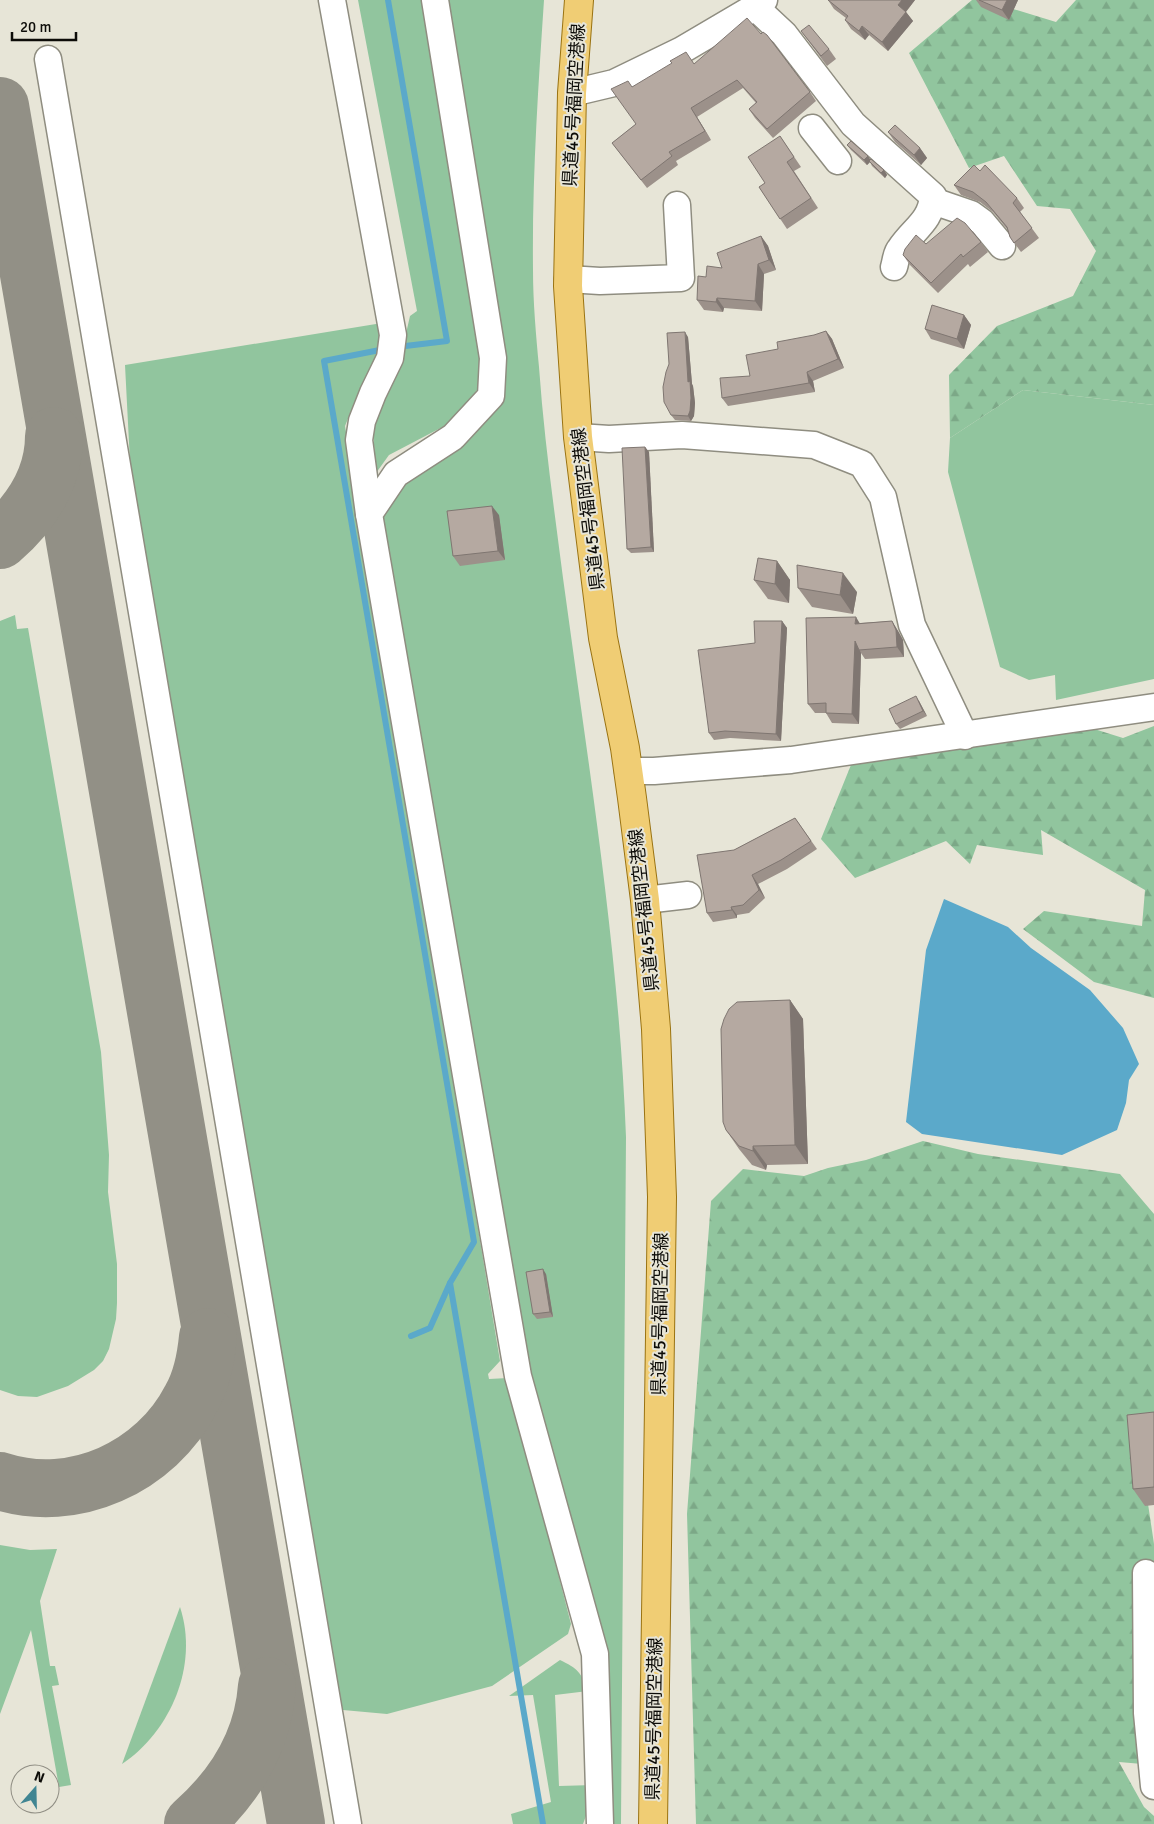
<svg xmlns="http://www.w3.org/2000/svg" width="1154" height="1824" viewBox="0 0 1154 1824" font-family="Signika,'Noto Sans JP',sans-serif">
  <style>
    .green { fill: #91c59e }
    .forest { fill: url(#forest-firs) }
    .water { fill: #5ba9ca }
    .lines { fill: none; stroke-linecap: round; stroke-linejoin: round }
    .stream { stroke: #5ba9ca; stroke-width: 6 }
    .taxiway { stroke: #929086; stroke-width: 58 }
    .minor-casing { stroke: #8f8d80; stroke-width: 29 }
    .major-casing { stroke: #9a7312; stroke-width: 30 }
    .minor { stroke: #fff; stroke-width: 26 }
    .major { stroke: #f0cd74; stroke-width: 28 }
    .wall { fill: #9c918a }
    .shaded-wall { fill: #7f7671 }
    .building { fill: #b5a9a1; stroke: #7f7671 }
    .labels { text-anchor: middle; stroke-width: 4; stroke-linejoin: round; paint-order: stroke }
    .street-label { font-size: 18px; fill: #0d0c08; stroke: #e7e5d7 }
  </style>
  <defs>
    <pattern id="forest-firs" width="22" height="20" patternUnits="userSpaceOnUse" patternTransform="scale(1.25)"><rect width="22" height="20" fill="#91c59e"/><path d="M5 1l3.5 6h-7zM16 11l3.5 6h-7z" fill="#7ca887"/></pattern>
  </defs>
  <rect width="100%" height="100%" fill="#e7e5d7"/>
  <g class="green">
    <path d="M358 0H424L482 355 480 386 454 421 389 455 376 473 373 430 380 401 399 364 410 316 417 311Z"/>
    <path d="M448 0H544C538 90 532 180 533 270 533 302 536 335 539 367 544 438 554 508 563 578 588 764 619 950 626 1137L621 1824H611L612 1771 610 1705 603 1640 527 1371 379 521 405 482 501 399 507 361Z"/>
    <path d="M382 323 376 363 358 394 345 426 500 1361 488 1374 489 1379 508 1378 571 1624 568 1634 492 1686 387 1714 332 1709 133 520 125 365Z"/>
    <path d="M1023 390 1154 405V679L1056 700 1055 675 1029 680 1000 667 948 472 950 438Z"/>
    <path d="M15 615 17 629 28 628 101 1052 109 1155 108 1192 117 1264V1303L116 1319 109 1349 103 1361 94 1370 68 1386 37 1397 18 1396 0 1390V621Z"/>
    <path d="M0 1545 30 1550 57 1549 40 1601 50 1666H55L59 1685 52 1686 71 1785 59 1787 31 1630 0 1714Z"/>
    <path d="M180 1607C199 1665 171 1731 122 1764Z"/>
    <path d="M560 1660C577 1668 582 1673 588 1691L555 1695 559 1786 594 1785V1794L583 1824H513L511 1814 551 1802 533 1695 509 1696Z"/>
  </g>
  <g class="forest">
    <path d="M972 0H984L1056 22 1076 0H1154V405L1023 390 950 438 949 375 997 326 1073 296 1096 251 1070 209 1037 206 1004 156 969 168 909 53Z"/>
    <path d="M1059 718 1123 738 1154 726V998L1094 982 1023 929 1044 911 1142 926 1145 890 1041 830 1043 855 977 845 970 864 946 841 855 878 821 839 855 755 911 756 919 735Z"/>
    <path d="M923 1141 978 1154 1120 1174 1154 1214V1452L1141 1457 1154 1544V1765L1119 1762 1144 1807 1154 1816V1824H696L687 1514 711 1201 743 1169 804 1176 828 1168 866 1160Z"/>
  </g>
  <path class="water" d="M944 899 1008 927 1031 948 1090 990 1123 1028 1139 1064 1129 1080 1126 1103 1117 1130 1062 1155 922 1134 906 1122 926 950Z"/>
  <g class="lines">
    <g class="stream">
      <path d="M388 0 447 341 397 347"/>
      <path d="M385 349 324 361 474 1242 450 1283 430 1328 411 1336"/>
      <path d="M450 1283 543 1824"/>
    </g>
    <g class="taxiway">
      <path d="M0 106 296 1824"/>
      <path d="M0 540C31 513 54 479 54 436"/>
      <path d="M0 1481C74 1505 156 1467 191 1399 202 1380 206 1358 208 1337"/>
      <path d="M193 1824C234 1788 263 1742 267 1686"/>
    </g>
    <defs>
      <g id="minor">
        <path d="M332 0 393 335 390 358 373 393 362 421 359 440 369 514"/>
        <path d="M435 0 493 358 491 396 453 437 396 474 369 514 518 1376 595 1654 600 1824"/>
        <path d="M755 7 784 34 853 124 933 196C931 222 913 229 900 249 896 253 896 261 894 267"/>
        <path d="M48 59 348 1824"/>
        <path d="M572 93 614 83 682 50 755 7 764 0"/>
        <path d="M812 128 838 161"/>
        <path d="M933 201 971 214 982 222 1002 246"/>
        <path d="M568 279 600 281 681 278 677 205"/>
        <path d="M578 437 609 439 682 435 814 445 862 464 883 497 912 625 965 736"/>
        <path d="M628 771H654L791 760 1154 707"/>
        <path d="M645 900 688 895"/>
        <path d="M1146 1573 1147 1713 1154 1786"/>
      </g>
      <path id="major" d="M579 0 572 93 568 286 578 437 603 638 625 748 632 798 645 900 656 1029 662 1197 653 1824"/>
    </defs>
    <use href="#minor" class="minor-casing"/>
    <use href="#major" class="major-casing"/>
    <use href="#minor" class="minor"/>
    <use href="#major" class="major"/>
  </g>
  <g class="wall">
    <path d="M828 0H915L906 12 913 21 888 51 869 35 865 40 851 29 845 20 846 18 834 9Z"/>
    <path d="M976 0H1018L1009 20 981 7Z"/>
    <path d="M801 31 829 49 836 59 827 66Z"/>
    <path d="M694 64 810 92 816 101 773 138 755 118 749 109 756 103 743 88 697 117 711 140 676 161 678 165 647 188 612 143 636 124 632 87Z"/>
    <path d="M888 132 920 148 927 158 921 165 895 142Z"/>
    <path d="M780 136 801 167 794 171 818 208 787 229 759 187 765 183Z"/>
    <path d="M847 145 868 156 870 159 884 170 887 175 885 178 872 166 870 162 867 165 851 150Z"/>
    <path d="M980 171 1017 198 1024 208 1020 212 1039 238 1021 252 1010 237 1007 229 993 212 980 202 961 195 954 185Z"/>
    <path d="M761 236 768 246 776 270 764 274 762 311 724 308 723 312 704 310 697 300 706 277 722 268Z"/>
    <path d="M981 242 988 252 970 267 968 264 938 293 910 265 903 255 926 244Z"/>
    <path d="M964 315 971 325 964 349 931 339 925 329Z"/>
    <path d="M826 331 832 339 844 368 813 381 815 392 728 406 722 398 750 376 778 349Z"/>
    <path d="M688 337 692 384 693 386 695 403 694 416 691 421 675 420 671 415Z"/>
    <path d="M645 447 649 452 654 552 631 553 627 549Z"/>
    <path d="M499 515 505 560 460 566 453 556Z"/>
    <path d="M777 561 790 580 789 603 768 599 754 580Z"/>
    <path d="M798 588 857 592 853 614 812 607Z"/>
    <path d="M782 621 787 628 781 741 730 738 714 740 709 733 755 643Z"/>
    <path d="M892 621 898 631 903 640 904 657 865 659 861 653 859 724 832 723 826 713H815L808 704 860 623Z"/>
    <path d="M919 701 927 716 900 729 896 724Z"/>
    <path d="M795 818 817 849 787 869 758 884 765 898 749 913 737 915V918L713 922 707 913 734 850Z"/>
    <path d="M790 1000 803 1019 808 1164 767 1165 766 1170 752 1165 739 1149 726 1130Z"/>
    <path d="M546 1274 553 1317 537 1319 533 1314Z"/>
    <path d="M1154 1412V1505L1145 1506 1133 1489Z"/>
  </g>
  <g class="shaded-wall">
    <path d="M902 0H915L904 14 898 5Z"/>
    <path d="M1007 0H1018L1009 20 1002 10Z"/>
    <path d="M906 12 913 21 888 51 882 42Z"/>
    <path d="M862 26 869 35 865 40 859 31Z"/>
    <path d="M691 108 697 117 711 140 705 131Z"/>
    <path d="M920 148 927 158 921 165 914 155Z"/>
    <path d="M868 156 871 161 867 165 864 160Z"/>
    <path d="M884 170 887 175 885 178 881 173Z"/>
    <path d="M761 236 768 246 776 270 769 260Z"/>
    <path d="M758 264 764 274 762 311 755 301Z"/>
    <path d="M717 298 724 308 723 312 716 302Z"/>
    <path d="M964 315 971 325 964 349 957 339Z"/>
    <path d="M826 331 832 339 844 368 838 359Z"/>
    <path d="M685 332 688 337 692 384 693 386 695 403 694 416 691 421 688 416V382Z"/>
    <path d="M807 372 813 381 815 392 809 383Z"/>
    <path d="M645 447 649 452 654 552 651 547Z"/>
    <path d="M492 506 499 515 505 560 498 551Z"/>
    <path d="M777 561 790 580 789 603 775 584Z"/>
    <path d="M843 573 857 592 853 614 840 595Z"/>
    <path d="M856 617 862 627 855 624Z"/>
    <path d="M782 621 787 628 781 741 776 734Z"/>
    <path d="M892 621 898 631 903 640 904 657 897 647Z"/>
    <path d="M855 641 861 653 859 724 852 714Z"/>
    <path d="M916 696 919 701 927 716 923 711Z"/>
    <path d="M752 875 758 884 765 898 759 890Z"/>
    <path d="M731 907 737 915V918L732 910Z"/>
    <path d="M790 1000 803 1019 808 1164 795 1145Z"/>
    <path d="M753 1146 767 1165 766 1170 753 1151Z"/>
    <path d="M543 1269 546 1274 553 1317 550 1312Z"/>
  </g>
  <g class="building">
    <path d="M828 0H902L898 5 906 12 882 42 862 26 859 31 845 20 848 16Z"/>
    <path d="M979 0H1007L1002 10Z"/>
    <path d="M747 18 761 34 763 32 767 35 810 92 767 129 749 109 757 102 737 80 691 108 705 131 669 152 672 156 641 180 612 143 636 124 611 89 628 81 632 87 672 63 670 61 686 52 694 64Z"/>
    <path d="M809 25 829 49 821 56 801 31Z"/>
    <path d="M895 125 920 148 914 155 888 132Z"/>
    <path d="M780 136 794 157 787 162 811 198 780 219 759 187 765 183 748 157Z"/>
    <path d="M851 141 868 156 864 160 847 145Z"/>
    <path d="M871 159 884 170 881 173 869 161Z"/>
    <path d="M974 165 980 171 985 165 1017 198 1013 203 1032 228 1014 243 1010 237 1007 227 986 202 973 192 954 185Z"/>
    <path d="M957 218 965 223 981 242 963 257 961 254 931 283 903 255 905 249 916 235 926 244Z"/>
    <path d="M761 236 769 260 758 264 755 301 717 298 716 302 697 300 698 276 706 277 707 266 722 268 717 253Z"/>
    <path d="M932 305 964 315 957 339 925 329Z"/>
    <path d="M826 331 838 359 807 372 809 383 722 398 720 378 750 376 746 355 778 349 777 342 814 335Z"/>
    <path d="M685 332 688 382 690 381 691 398 690 411 688 416 671 415 664 402 663 387 666 372 669 364 667 333Z"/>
    <path d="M645 447 651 547 627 549 622 448Z"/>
    <path d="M492 506 498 551 453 556 447 511Z"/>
    <path d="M758 558 777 561 775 584 754 580Z"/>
    <path d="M797 565 843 573 840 595 798 588Z"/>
    <path d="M856 617 855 624 892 621 896 630 897 647 859 650 855 641 852 714 826 713V703L808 704 806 618Z"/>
    <path d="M754 621H782L776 734 725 731 709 733 698 650 755 643Z"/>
    <path d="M916 696 923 711 896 724 889 709Z"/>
    <path d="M795 818 811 841 781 860 752 875 759 890 743 905 731 907 732 910 707 913 697 855 734 850Z"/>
    <path d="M790 1000 795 1145 753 1146V1151L739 1146 726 1130 723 1122 721 1029 724 1019 729 1009 737 1002Z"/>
    <path d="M543 1269 550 1312 533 1314 526 1272Z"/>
    <path d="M1154 1412V1487L1133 1489 1127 1415Z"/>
  </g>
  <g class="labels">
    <g class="street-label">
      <text transform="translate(574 105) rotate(-87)" y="6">県道45号福岡空港線</text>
      <text transform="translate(588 509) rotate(-97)" y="6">県道45号福岡空港線</text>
      <text transform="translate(644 910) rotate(-96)" y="6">県道45号福岡空港線</text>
      <text transform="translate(660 1314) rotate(-89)" y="6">県道45号福岡空港線</text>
      <text transform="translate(654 1719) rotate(-89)" y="6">県道45号福岡空港線</text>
    </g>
  </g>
  <g transform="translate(35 1789) rotate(20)"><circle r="24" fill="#e7e5d7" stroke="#908e84"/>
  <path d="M0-4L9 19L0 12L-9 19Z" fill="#408592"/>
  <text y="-8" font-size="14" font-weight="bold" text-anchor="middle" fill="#0d0c08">N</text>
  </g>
  <path d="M12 32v8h64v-8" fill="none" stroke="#0d0c08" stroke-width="2.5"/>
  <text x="20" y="32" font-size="15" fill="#0d0c08" stroke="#e7e5d7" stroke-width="4" paint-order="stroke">20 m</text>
</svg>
